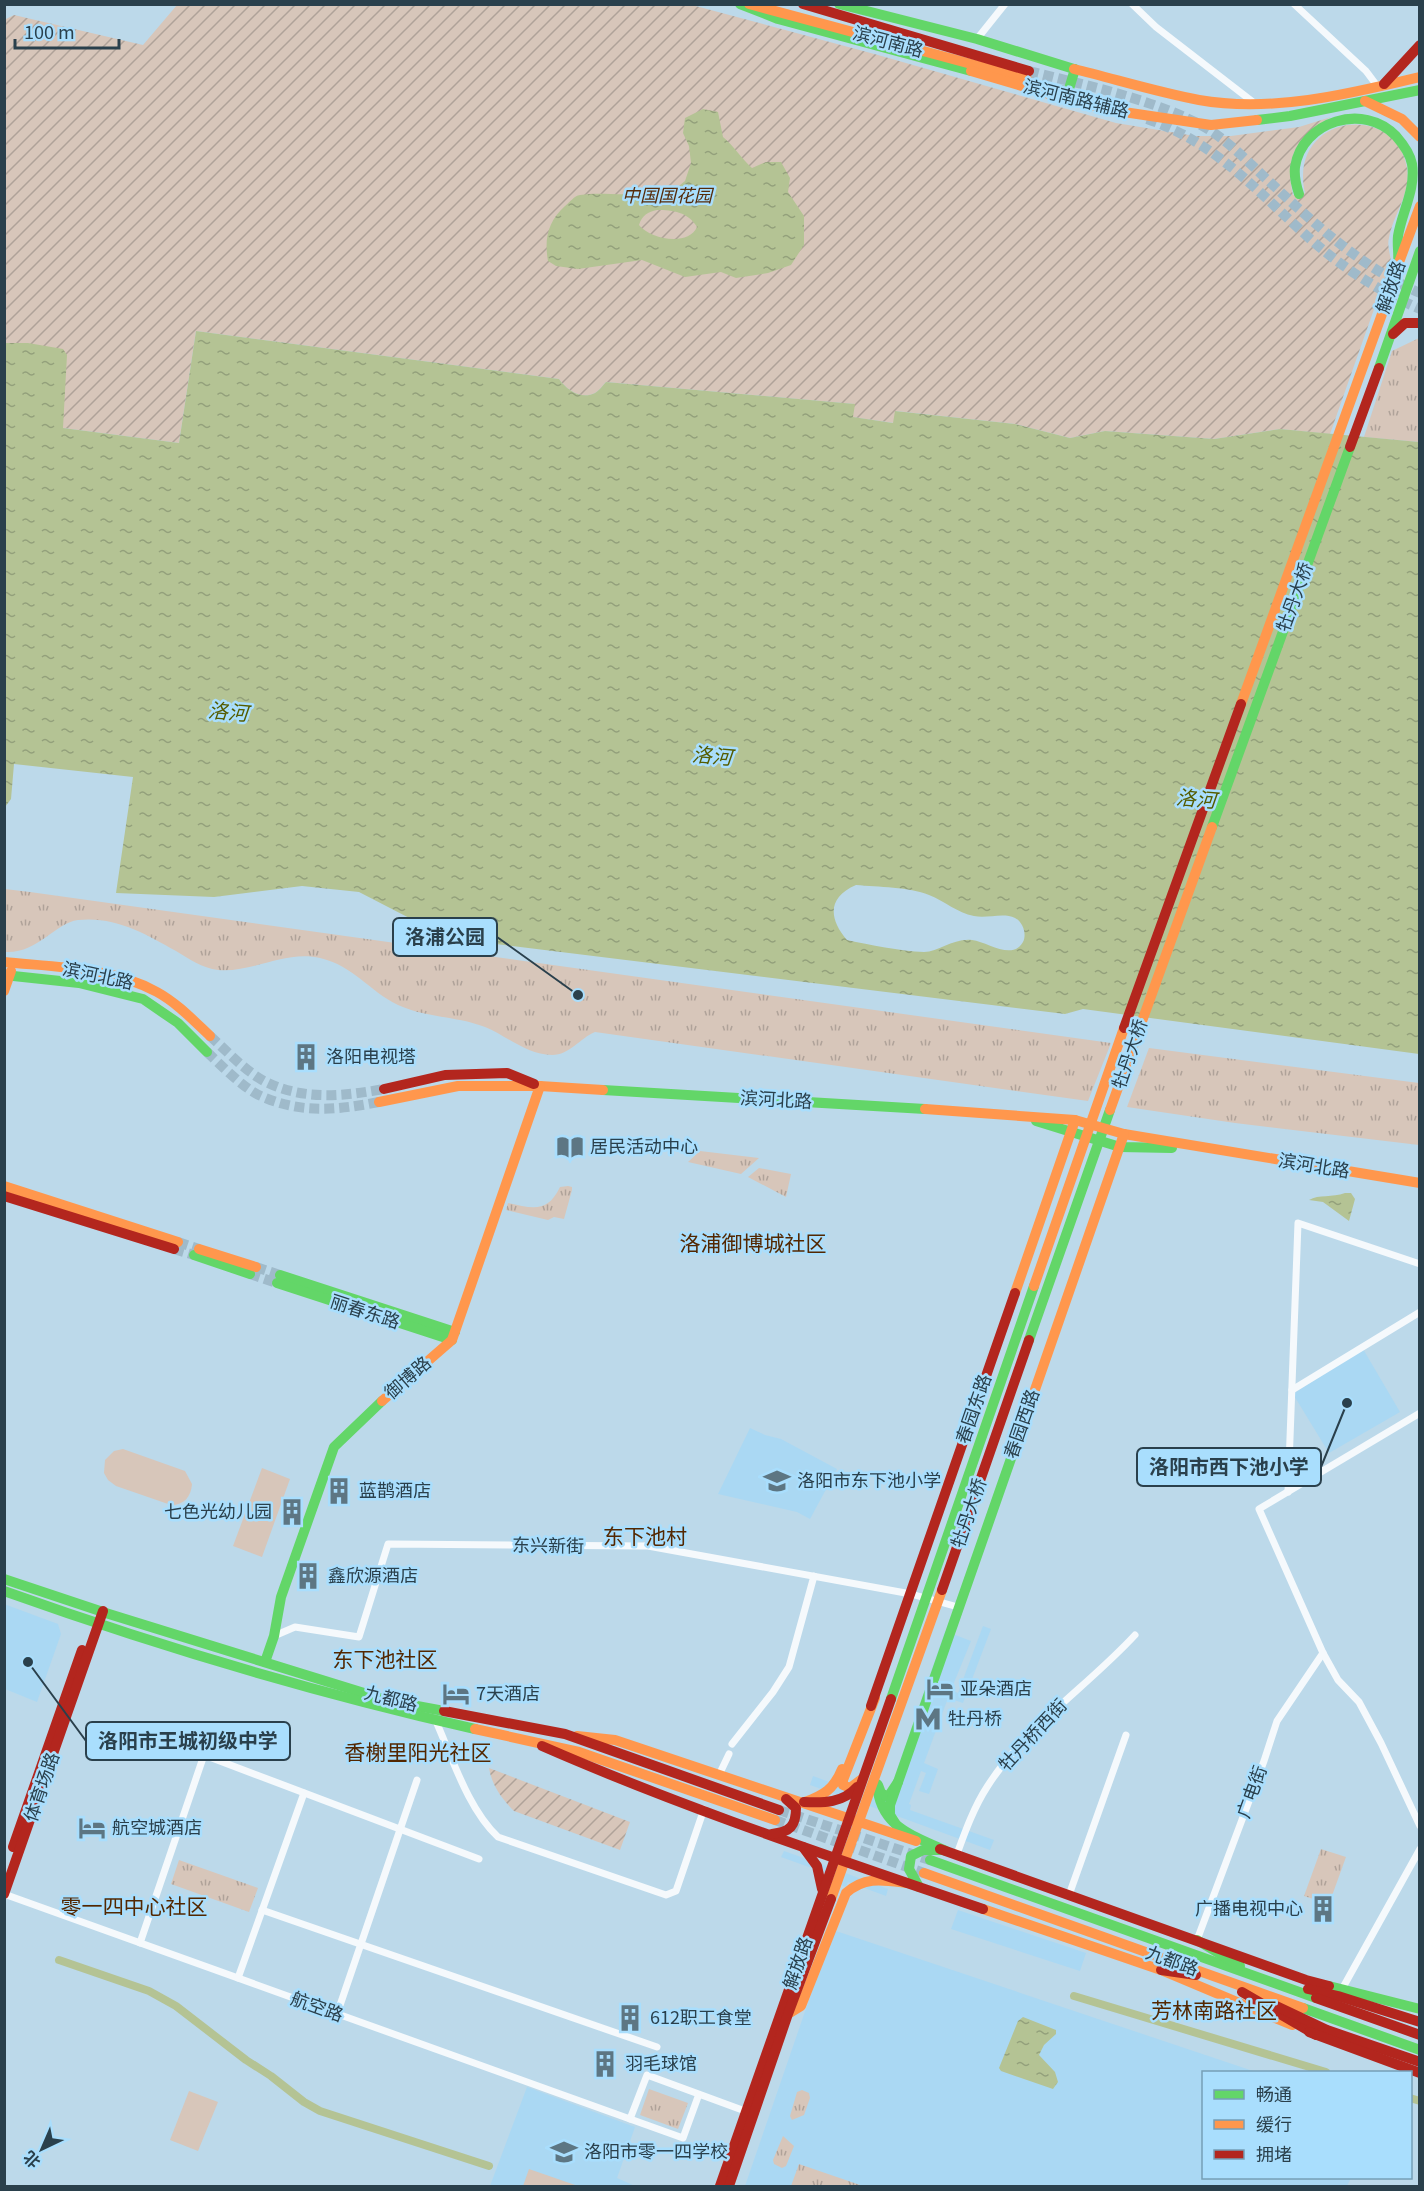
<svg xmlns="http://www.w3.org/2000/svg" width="1424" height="2191" viewBox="0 0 1424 2191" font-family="Georgia,'Noto Sans SC',serif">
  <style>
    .built { fill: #aad8f3 }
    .grass { fill: url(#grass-tufts) }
    .garden { fill: url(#garden-furrows) }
    .pitch { fill: #d7c6ba }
    .water { fill: url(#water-ripples); fill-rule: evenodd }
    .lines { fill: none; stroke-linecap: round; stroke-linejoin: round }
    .canal { stroke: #b4c394; stroke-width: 8 }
    .secondary-tunnel { stroke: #9fbaca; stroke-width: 10; stroke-dasharray: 10 5; stroke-linecap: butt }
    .primary-tunnel { stroke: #9fbaca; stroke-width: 10; stroke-dasharray: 10 5; stroke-linecap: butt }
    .street { stroke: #f5f9fc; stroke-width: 7 }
    .fast { stroke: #63d668; stroke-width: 10 }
    .slow { stroke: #ff974d; stroke-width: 10 }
    .jam { stroke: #b3261e; stroke-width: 10 }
    .labels { text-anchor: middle; stroke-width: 5; stroke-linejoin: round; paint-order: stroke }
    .street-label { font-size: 18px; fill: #2a404c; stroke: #a9defd }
    .park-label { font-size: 18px; font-style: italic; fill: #562b09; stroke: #a9defd }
    .poi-label { font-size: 18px; fill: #2a404c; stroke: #a9defd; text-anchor: start }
    .water-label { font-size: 20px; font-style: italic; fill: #555c00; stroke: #a9defd }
    .quarter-label { font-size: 21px; fill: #532701; stroke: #a9defd }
    .leader { fill: none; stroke: #2a404c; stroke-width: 2 }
    .callout-dot { fill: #2a404c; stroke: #a9defd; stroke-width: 2 }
    .callout { fill: #a9defd; stroke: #2a404c; stroke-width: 2 }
    .callout-label { font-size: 20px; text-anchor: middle; font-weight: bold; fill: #2a404c }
  </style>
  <defs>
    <pattern id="grass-tufts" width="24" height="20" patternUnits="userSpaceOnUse" patternTransform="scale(1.5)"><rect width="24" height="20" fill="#d7c6ba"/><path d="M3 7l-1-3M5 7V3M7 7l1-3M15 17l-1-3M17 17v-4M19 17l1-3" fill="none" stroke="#afa299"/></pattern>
    <pattern id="garden-furrows" width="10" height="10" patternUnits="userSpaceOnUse" patternTransform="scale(1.5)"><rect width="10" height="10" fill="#d7c6ba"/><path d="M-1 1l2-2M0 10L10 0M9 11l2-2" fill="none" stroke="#afa299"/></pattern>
    <pattern id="water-ripples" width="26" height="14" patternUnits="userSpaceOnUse" patternTransform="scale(1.5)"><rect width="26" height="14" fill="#b4c394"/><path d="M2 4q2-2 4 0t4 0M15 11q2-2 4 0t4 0" fill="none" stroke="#93a07b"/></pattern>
  </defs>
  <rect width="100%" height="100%" fill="#bcd9ea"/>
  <g class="built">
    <path d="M1363 1349 1400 1412 1329 1453 1293 1394Z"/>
    <path d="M750 1428 765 1435 781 1439 837 1469 810 1519 797 1512 718 1494Z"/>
    <path d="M4 1604 58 1624 61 1634 37 1702 5 1689Z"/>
    <path d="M983 1626 991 1629 963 1703 948 1698 924 1763 938 1769 929 1794 919 1791 926 1773 921 1771 909 1804 911 1805 910 1810 994 1840 990 1850 864 1804 840 1871 888 1889 886 1896 848 1882 846 1887 832 1882 834 1876 781 1857 784 1851 832 1868 856 1801 810 1785 813 1776 884 1802 888 1796 945 1631 971 1641 951 1690 958 1693Z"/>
    <path d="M958 1910 1086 1953 1080 1971 951 1929Z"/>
    <path d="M833 1930 1256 2072H1204V2178H1351L1347 2186H745Z"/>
    <path d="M527 2087 635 2127 617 2178 635 2186H490Z"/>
  </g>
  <g class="grass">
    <path d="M1419 338V442L1364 437 1392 351Z"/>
    <path d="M5 889 30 892 1111 1043 1088 1101 595 1032C580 1038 570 1055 552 1055 527 1055 507 1036 485 1027 457 1016 426 1018 398 1005 369 991 354 966 320 958 285 950 253 973 218 970 202 968 189 959 176 951 146 934 115 916 78 920 55 923 37 954 5 952Z"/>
    <path d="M1149 1048 1419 1083V1145L1235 1123 1127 1107Z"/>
    <path d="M700 1151 759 1158 741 1174 688 1162Z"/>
    <path d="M759 1168 791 1174 786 1197 748 1177Z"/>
    <path d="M568 1186 572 1187V1190L564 1219 554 1217 548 1220 506 1210 508 1203C532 1208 547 1214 560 1187Z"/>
    <path d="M1321 1849 1346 1857 1329 1904 1304 1896Z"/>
    <path d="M179 1860 258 1888 249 1912 171 1884Z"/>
    <path d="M649 2089 688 2103 678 2129 640 2115Z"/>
    <path d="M802 2090 809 2093 810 2098 804 2115 792 2120 790 2116 797 2092Z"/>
    <path d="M783 2136 794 2146 786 2166 782 2168 774 2164 773 2160Z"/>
    <path d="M799 2164 863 2186H791Z"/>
  </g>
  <g class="garden">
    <path d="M177 5H692L878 55 1116 123 1195 136H1231L1299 127 1331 117C1297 136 1284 157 1293 195L1305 193C1287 114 1396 100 1407 168 1411 194 1393 215 1389 238 1387 245 1390 254 1391 261L1330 434 1280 429 1214 439 1105 431 1070 438 1015 424 896 411 894 423 852 417 854 404 606 382C603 385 599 391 595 393 581 400 567 390 559 379L196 331 179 443 63 428 28 343H5L4 20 14 15 143 45Z"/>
    <path d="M489 1768 630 1822 620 1850 514 1811C502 1799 492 1786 489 1768Z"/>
  </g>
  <g class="pitch">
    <path d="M123 1449 185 1471 192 1484C191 1497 184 1505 171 1505L116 1486 108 1480 104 1473 105 1460 114 1451Z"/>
    <path d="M262 1468 290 1479 262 1557 233 1546Z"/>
    <path d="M189 2091 218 2102 198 2151 170 2140Z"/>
    <path d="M529 2169 578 2186H523Z"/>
  </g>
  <g class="water">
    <path d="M703 109 718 112 723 137C734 146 741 158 752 168L766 162H781L790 178 788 192 804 216V245L791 265 768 273 736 278 721 272 685 277 642 260 578 269 556 266 548 261C544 239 548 221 565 206 570 202 574 196 580 195 598 192 614 195 632 194 646 192 660 190 674 190L685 181 691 163 689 146 683 133 685 118ZM657 210C673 210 688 212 697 227 688 247 650 239 639 225 642 215 648 212 657 210Z"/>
    <path d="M196 331 559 379C567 390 581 400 595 393 599 391 603 385 606 382L855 404 853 417 893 423 895 411 1015 424 1070 438 1105 431 1214 439 1280 429 1419 442V1054L1083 1009 1065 1014 448 938 359 892 302 886 214 897 116 893 133 777 14 764 11 799 5 807V343H28L63 349 67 355 63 428 179 443ZM856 885C878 887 909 887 929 895 945 901 957 913 974 916 987 919 1003 912 1015 918 1023 922 1027 934 1023 942 1012 961 988 942 972 940 953 938 939 952 924 952 900 951 870 945 847 940 828 918 828 897 856 885Z"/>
    <path d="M1345 1193H1351L1355 1199 1349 1221 1323 1202 1309 1200C1319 1194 1332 1198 1345 1193Z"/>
    <path d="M1023 2017 1056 2030V2034L1044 2045 1039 2055 1055 2072 1058 2082 1053 2089 1001 2071 999 2068 1018 2021Z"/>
  </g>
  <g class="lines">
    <g class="canal">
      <path d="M59 1960 149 1991 176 2006 246 2060 271 2076 304 2102 320 2111 489 2166"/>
      <path d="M1074 1996 1326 2072"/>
      <path d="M1410 2098 1420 2101"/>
    </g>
    <g class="secondary-tunnel">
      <path d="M210 1036C227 1051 244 1070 264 1081 303 1101 344 1096 384 1089"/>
      <path d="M207 1052C220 1064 244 1089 261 1096 301 1114 337 1110 379 1102"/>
      <path d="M178 1242 199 1249"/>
      <path d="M174 1249 194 1255"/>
      <path d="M256 1267 280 1275"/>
      <path d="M250 1274 277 1283"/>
    </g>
    <g class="primary-tunnel">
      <path d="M1029 71C1084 85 1163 101 1211 131 1234 146 1253 167 1273 185 1318 227 1363 268 1420 293"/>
      <path d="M1027 79 1107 104"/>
      <path d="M1147 119C1215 142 1256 190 1308 237 1341 267 1379 291 1420 309"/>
      <path d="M779 1810 930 1860"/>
      <path d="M775 1820 924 1873"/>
    </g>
    <g class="street">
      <path d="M1132 4 1156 27 1253 102"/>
      <path d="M1294 4 1366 71 1378 87"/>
      <path d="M977 39 1005 4"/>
      <path d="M1292 1390 1420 1312"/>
      <path d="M1420 1413 1259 1509 1323 1653 1338 1680 1359 1702 1381 1743 1420 1826"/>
      <path d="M1288 1492 1298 1223 1420 1264"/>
      <path d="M274 1636 295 1627 359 1637 388 1544 648 1546 911 1594 958 1607"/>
      <path d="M435 1719C452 1757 468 1809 498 1837L666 1895 676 1891 704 1809"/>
      <path d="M732 1744 773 1692 789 1667 814 1576"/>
      <path d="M719 1775 729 1754"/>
      <path d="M957 1854C965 1832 974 1807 987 1787 1025 1727 1087 1687 1135 1635"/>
      <path d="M4 1894 630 2119"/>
      <path d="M1069 1895 1126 1735"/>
      <path d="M262 1910 657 2047"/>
      <path d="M1197 1940 1264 1761 1277 1721 1323 1653"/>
      <path d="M140 1943 204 1755 479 1859"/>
      <path d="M238 1978 304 1793"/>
      <path d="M1341 1991 1420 1849"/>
      <path d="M337 2014 417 1780"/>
      <path d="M699 2094 683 2138 630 2119 647 2075 745 2111"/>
    </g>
    <g class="fast">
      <path d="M740 4 778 19 971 71"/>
      <path d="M839 4 977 39 1074 69"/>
      <path d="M1066 99 1075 69"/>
      <path d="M1257 120 1290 116 1420 90"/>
      <path d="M1299 194C1296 185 1294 176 1295 167 1302 121 1364 102 1396 136 1403 144 1410 153 1412 164 1416 189 1402 212 1398 236 1397 245 1399 254 1398 263 1396 277 1391 291 1386 303"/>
      <path d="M1379 368 1420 251"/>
      <path d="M1212 827 1350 447"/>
      <path d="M4 975 79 983 143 999 178 1023 207 1052"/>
      <path d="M603 1090 925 1109"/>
      <path d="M1036 1121 1120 1147 1172 1148"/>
      <path d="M194 1255 250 1274"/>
      <path d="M280 1275 455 1332"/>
      <path d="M277 1283 452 1340"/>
      <path d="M1029 1340 1110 1110"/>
      <path d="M4 1579 109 1614 390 1701 444 1711"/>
      <path d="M4 1591C158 1646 316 1693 475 1729"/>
      <path d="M265 1662 274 1636 281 1597 334 1447 382 1401"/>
      <path d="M891 1699 1034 1286"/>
      <path d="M877 1784C880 1827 912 1835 946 1851"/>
      <path d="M878 1785 881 1793 888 1797 898 1782"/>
      <path d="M895 1823 890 1815V1805L1014 1450"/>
      <path d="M930 1860 1316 1998"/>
      <path d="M919 1887 909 1869 911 1856 923 1850H943"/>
      <path d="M1197 1940 1240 1966"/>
      <path d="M1329 1986 1420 2009"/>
      <path d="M1303 2008 1420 2050"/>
    </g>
    <g class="slow">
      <path d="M749 4 1027 79"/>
      <path d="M1074 69C1115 79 1157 92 1199 100 1272 113 1349 94 1420 77"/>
      <path d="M971 71 1066 99 1117 111 1211 125 1257 120"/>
      <path d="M1365 101 1402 119 1420 137"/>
      <path d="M1398 265 1420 206"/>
      <path d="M1241 704 1386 303"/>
      <path d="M4 962C54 967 112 967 157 992 177 1003 193 1020 210 1036"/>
      <path d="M4 991 11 971"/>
      <path d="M379 1102 458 1086H540L603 1090"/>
      <path d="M925 1109 1075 1120 1124 1134 1420 1183"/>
      <path d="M1110 1110 1212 827"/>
      <path d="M4 1186 178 1242"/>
      <path d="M199 1249 256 1267"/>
      <path d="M1034 1286 1124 1028"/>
      <path d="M1015 1293 1075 1120"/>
      <path d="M382 1401 452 1340 540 1086"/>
      <path d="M1014 1450 1124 1134"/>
      <path d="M475 1729 579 1752 775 1820"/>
      <path d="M577 1736 615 1740 916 1841"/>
      <path d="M862 1779 850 1788 843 1785V1780L875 1698"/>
      <path d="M805 1802C824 1795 834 1789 842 1769"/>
      <path d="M924 1873 1303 2008"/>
      <path d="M831 1899 942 1590"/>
      <path d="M983 1909 1161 1970 1292 2025"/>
      <path d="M788 2014 801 2006 846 1893C865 1876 883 1880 907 1883"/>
    </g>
    <g class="jam">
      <path d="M803 4 1029 71"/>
      <path d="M1384 84 1420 45"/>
      <path d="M1393 334 1405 323H1420"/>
      <path d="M1350 447 1379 368"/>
      <path d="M1124 1028 1241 704"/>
      <path d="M384 1089 445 1075 507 1073 534 1084"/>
      <path d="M4 1196 174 1249"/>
      <path d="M942 1590 1029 1340"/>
      <path d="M871 1706 1015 1293"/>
      <path d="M444 1711 565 1734 779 1810"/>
      <path d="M542 1746C686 1809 835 1858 983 1909"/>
      <path d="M804 1802C824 1803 843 1803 857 1787"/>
      <path d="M772 1834C790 1832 796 1826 796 1808L786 1799"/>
      <path d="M13 1847 82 1650"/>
      <path d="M803 1847 817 1866 822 1889"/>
      <path d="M940 1849 1306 1980 1329 1986"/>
      <path d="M4 1894 103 1611"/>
      <path d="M1161 1970 1196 1975"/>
      <path d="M1308 1989 1338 1996 1420 2022"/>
      <path d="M1242 1992 1316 2035"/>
      <path d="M1316 1998 1420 2035"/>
      <path d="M1272 2004 1327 2030 1420 2062"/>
      <path d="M1309 2032 1420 2073"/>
      <path d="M720 2186 891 1699"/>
      <path d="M729 2186 788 2014 831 1899"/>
    </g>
  </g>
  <defs>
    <symbol id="building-bare" viewBox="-9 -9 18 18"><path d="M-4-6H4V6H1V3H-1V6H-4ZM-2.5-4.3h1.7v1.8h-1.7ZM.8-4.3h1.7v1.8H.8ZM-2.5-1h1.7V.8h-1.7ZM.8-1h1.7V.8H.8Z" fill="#5d7683" stroke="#a9defd" stroke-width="2.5" paint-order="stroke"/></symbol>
    <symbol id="library-bare" viewBox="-9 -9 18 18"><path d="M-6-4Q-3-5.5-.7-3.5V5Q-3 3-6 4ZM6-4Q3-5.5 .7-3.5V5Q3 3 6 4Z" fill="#5d7683" stroke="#a9defd" stroke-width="2.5" paint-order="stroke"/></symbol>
    <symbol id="school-bare" viewBox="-9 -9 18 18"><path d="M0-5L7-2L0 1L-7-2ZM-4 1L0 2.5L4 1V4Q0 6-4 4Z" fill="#5d7683" stroke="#a9defd" stroke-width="2.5" paint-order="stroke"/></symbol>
    <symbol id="hotel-bare" viewBox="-9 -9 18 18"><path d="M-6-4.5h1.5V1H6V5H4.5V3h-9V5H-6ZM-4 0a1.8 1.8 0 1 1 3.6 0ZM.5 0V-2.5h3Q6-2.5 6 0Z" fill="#5d7683" stroke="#a9defd" stroke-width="2.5" paint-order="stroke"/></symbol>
    <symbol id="metro-bare" viewBox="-9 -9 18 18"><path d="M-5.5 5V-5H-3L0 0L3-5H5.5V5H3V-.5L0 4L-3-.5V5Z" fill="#5d7683" stroke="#a9defd" stroke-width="2.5" paint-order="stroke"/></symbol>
  </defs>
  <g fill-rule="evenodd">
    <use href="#building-bare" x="287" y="1038" width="38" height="38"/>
    <use href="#library-bare" x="551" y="1128" width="38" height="38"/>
    <use href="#school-bare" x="758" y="1462" width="38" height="38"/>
    <use href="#building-bare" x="320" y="1472" width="38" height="38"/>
    <use href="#building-bare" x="273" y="1493" width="38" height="38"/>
    <use href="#building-bare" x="289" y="1557" width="38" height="38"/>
    <use href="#hotel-bare" x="921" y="1670" width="38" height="38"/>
    <use href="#hotel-bare" x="437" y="1675" width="38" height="38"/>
    <use href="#metro-bare" x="909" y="1700" width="38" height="38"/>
    <use href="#hotel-bare" x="73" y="1809" width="38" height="38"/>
    <use href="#building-bare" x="1304" y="1890" width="38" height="38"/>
    <use href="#building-bare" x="611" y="1999" width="38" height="38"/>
    <use href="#building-bare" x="586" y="2045" width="38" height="38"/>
    <use href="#school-bare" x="545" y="2133" width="38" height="38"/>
  </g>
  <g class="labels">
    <g class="street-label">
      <text transform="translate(888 42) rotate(15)" y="6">滨河南路</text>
      <text transform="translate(1076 99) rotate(14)" y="6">滨河南路辅路</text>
      <text transform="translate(1391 287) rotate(-71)" y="6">解放路</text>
      <text transform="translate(1295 597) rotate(-70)" y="6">牡丹大桥</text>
      <text transform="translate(98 976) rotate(12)" y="6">滨河北路</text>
      <text transform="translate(1130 1054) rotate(-71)" y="6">牡丹大桥</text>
      <text transform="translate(776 1100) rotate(3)" y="6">滨河北路</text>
      <text transform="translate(1314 1166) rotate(9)" y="6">滨河北路</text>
      <text transform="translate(365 1312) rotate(18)" y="6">丽春东路</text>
      <text transform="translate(408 1378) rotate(-41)" y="6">御博路</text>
      <text transform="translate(974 1409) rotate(-71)" y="6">春园东路</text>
      <text transform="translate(1022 1424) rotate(-71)" y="6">春园西路</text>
      <text transform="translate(969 1513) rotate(-71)" y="6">牡丹大桥</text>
      <text transform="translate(548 1546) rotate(1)" y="6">东兴新街</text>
      <text transform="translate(391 1699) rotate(14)" y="6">九都路</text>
      <text transform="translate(1033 1735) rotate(-47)" y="6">牡丹桥西街</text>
      <text transform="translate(42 1787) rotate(-71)" y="6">体育场路</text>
      <text transform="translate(1252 1792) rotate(-70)" y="6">广电街</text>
      <text transform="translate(1172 1961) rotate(20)" y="6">九都路</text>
      <text transform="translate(798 1963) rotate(-71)" y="6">解放路</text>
      <text transform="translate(317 2007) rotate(20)" y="6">航空路</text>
    </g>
    <g class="park-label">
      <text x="667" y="202">中国国花园</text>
    </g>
    <g class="poi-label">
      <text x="326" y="1063">洛阳电视塔</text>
      <text x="590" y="1153">居民活动中心</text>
      <text x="797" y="1487">洛阳市东下池小学</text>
      <text x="359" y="1497">蓝鹊酒店</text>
      <text x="272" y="1518" text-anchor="end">七色光幼儿园</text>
      <text x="328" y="1582">鑫欣源酒店</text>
      <text x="960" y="1695">亚朵酒店</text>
      <text x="476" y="1700">7天酒店</text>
      <text x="948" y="1725">牡丹桥</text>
      <text x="112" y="1834">航空城酒店</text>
      <text x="1303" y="1915" text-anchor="end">广播电视中心</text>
      <text x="650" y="2024">612职工食堂</text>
      <text x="625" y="2070">羽毛球馆</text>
      <text x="584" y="2158">洛阳市零一四学校</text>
    </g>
    <g class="water-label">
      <text transform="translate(228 712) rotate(5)" y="7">洛河</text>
      <text transform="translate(712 756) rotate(5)" y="7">洛河</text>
      <text transform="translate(1196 799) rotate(5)" y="7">洛河</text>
    </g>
    <g class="quarter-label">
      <text x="753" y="1251">洛浦御博城社区</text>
      <text x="645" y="1544">东下池村</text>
      <text x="385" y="1667">东下池社区</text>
      <text x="418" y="1760">香榭里阳光社区</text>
      <text x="134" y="1914">零一四中心社区</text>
      <text x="1214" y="2018">芳林南路社区</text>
    </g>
  </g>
  <path class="leader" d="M578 995L497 937M1347 1403L1321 1467M28 1662L86 1741"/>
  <g class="callout-dot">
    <circle cx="578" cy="995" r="6"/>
    <circle cx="1347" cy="1403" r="6"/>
    <circle cx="28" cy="1662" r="6"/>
  </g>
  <g class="callout">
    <rect x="393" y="918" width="104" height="38" rx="6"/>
    <rect x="1137" y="1448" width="184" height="38" rx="6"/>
    <rect x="86" y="1722" width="204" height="38" rx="6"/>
  </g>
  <g class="callout-label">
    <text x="445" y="944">洛浦公园</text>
    <text x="1229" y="1474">洛阳市西下池小学</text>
    <text x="188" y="1748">洛阳市王城初级中学</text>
  </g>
  <rect width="1424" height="2191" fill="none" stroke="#2a404c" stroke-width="12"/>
  <rect x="1202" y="2071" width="210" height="108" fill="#a9defd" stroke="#769fb6" stroke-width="1.5"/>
  <rect x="1214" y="2090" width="30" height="9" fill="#63d668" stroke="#769fb6" stroke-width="1.5"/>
  <text x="1256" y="2101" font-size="18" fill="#2a404c">畅通</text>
  <rect x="1214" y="2120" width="30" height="9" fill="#ff974d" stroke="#769fb6" stroke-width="1.5"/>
  <text x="1256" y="2131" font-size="18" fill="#2a404c">缓行</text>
  <rect x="1214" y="2150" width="30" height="9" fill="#b3261e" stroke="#769fb6" stroke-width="1.5"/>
  <text x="1256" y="2161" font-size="18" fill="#2a404c">拥堵</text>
  <g transform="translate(42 2149) rotate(224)" stroke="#a9defd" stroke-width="4.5" paint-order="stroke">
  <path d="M0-4.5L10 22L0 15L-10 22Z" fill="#2a404c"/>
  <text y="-9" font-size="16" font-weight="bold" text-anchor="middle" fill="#2a404c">北</text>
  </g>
  <path d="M15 39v9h104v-9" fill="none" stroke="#2a404c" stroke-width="3"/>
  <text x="24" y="39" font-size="18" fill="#2a404c" stroke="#a9defd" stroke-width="4.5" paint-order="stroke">100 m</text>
</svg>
